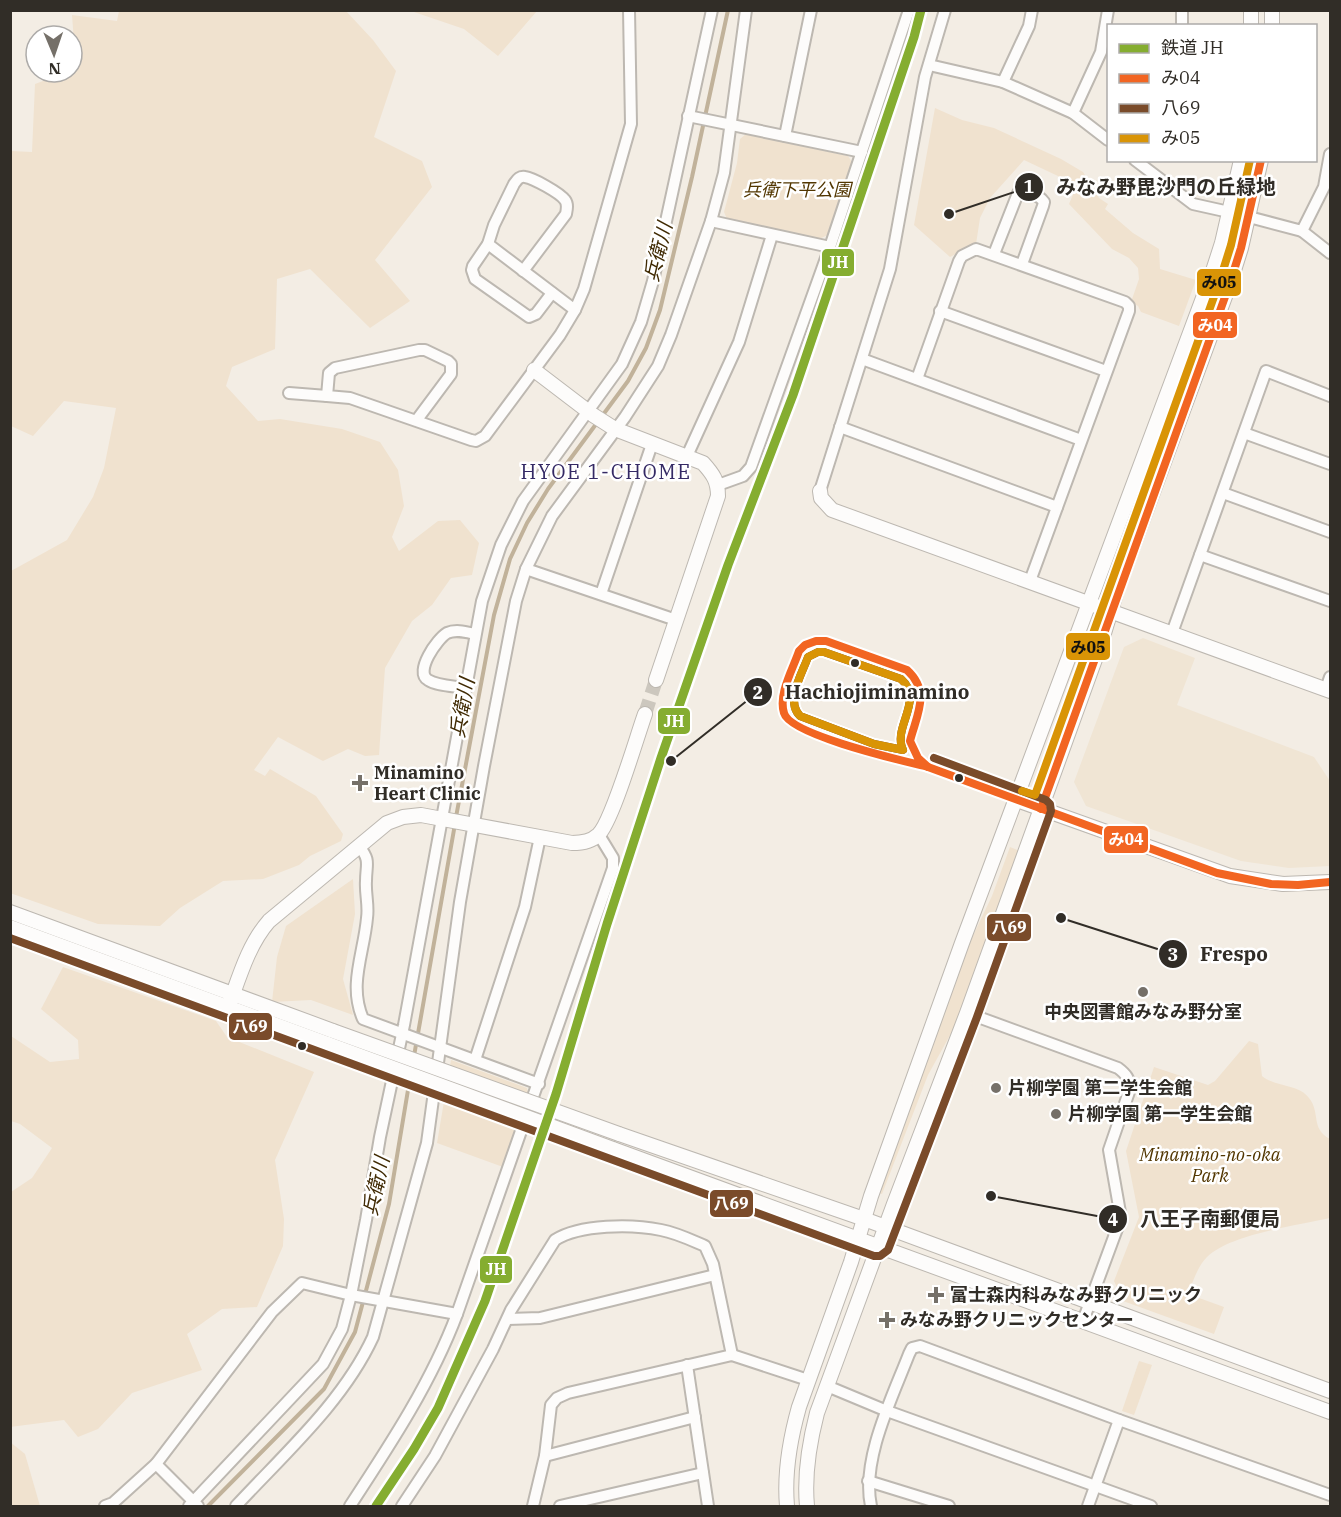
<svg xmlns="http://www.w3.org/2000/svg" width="1341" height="1517" viewBox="0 0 1341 1517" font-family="'IBM Plex Serif','Noto Sans JP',serif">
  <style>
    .built { fill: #f0e5d4 }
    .green { fill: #f0e2cf }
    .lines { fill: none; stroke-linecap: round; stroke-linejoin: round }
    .stream { stroke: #c1b29a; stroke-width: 4 }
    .tertiary-tunnel { stroke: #ccc7be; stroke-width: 14; stroke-dasharray: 14 7; stroke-linecap: butt }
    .minor-casing { stroke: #bdb8b1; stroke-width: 14 }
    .tertiary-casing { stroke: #bdb8b1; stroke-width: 16 }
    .minor { stroke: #fdfcfb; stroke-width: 10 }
    .tertiary { stroke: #fdfcfb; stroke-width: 14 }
    .tertiary-bridge-casing { stroke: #bdb8b1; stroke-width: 16; stroke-linecap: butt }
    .tertiary-bridge { stroke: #fdfcfb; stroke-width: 14 }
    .bus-1-casing { stroke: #fff; stroke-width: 12 }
    .bus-2-casing { stroke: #fff; stroke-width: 12 }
    .bus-3-casing { stroke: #fff; stroke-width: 12 }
    .bus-1 { stroke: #f26522; stroke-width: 8 }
    .bus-2 { stroke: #7a4b2a; stroke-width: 8 }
    .bus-3 { stroke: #d99406; stroke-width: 8 }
    .rail-1-casing { stroke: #fff; stroke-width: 14 }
    .rail-1 { stroke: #85ad30; stroke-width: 9 }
    .bus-dot { fill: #312d27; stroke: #fff; stroke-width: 2 }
    .poi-dot { fill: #757069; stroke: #fff; stroke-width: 2 }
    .labels { text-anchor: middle; stroke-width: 5; stroke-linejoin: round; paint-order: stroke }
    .park-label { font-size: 18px; font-style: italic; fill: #523600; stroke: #fff }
    .poi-label { font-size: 18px; font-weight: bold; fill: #312d27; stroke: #fff; text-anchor: start }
    .water-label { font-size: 20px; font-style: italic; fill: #402a03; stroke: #fff }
    .neighbourhood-label { font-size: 20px; letter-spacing: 1.5px; fill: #342964; stroke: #fff }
    .leader { fill: none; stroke: #312d27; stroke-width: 2 }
    .callout-dot { fill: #312d27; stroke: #fff; stroke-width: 2 }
    .mark-label { font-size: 18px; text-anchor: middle; font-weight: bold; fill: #fff }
    .callout-label { font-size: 20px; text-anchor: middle; font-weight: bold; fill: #312d27; stroke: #fff; stroke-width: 5; stroke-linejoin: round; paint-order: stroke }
    .line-badge { stroke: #fff; stroke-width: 2 }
    .badge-label { font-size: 16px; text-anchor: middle; font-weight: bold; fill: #fff }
    .pale-badge-label { font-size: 16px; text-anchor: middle; font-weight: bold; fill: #111 }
  </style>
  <rect width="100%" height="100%" fill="#f3ede4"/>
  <path class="built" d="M1143 638 1195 658 1177 705 1314 757 1330 781V866L1289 868 1241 861 1086 806 1074 782 1124 647Z"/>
  <g class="green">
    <path d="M415 10H537V11L498 56 464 29 414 12Z"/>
    <path d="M119 11H346L373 40 396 71 374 137 422 161 432 187 375 260 410 301 370 328 310 269 277 279 275 349 232 367 226 386 258 421 280 419 342 429 380 442 398 470 404 506 392 537 399 551 438 521 460 520 479 543 472 575 451 578 432 605 412 621 385 668 379 755 365 756 348 749 323 761 278 737 254 770 265 776 270 769 316 796 343 834 341 841 310 856 299 865 263 879 223 881 180 908 160 926 98 924 10 893 11 571 67 540 93 497 104 468 116 408 64 401 33 436 11 426V151L32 152 35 84 67 72H72L76 69 72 15 117 21Z"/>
    <path d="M935 108 962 120 994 128 1061 159 1083 172 1099 198 1108 204 1105 209 1133 233 1159 249 1160 269 1196 280 1179 326 1141 312 1138 306 1131 302 1139 279 1138 268 1129 258 1112 249 1069 204 1077 185 1024 160 990 198 980 218 976 244 950 257 914 225Z"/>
    <path d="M746 134 848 156 852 162 828 235 819 239 727 219 724 212 737 163 740 139Z"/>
    <path d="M1010 847 1020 851 954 1028 928 1075 882 1194 879 1193 907 1112 968 946 992 896Z"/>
    <path d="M353 879 355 914 343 979 353 1015 311 1000 272 1002 277 957 286 926Z"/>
    <path d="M63 967 216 1021 227 1037 314 1072 275 1160 284 1219 283 1246 257 1307 222 1309 187 1334 202 1370 132 1393 98 1429 78 1437 64 1420 10 1427 11 1192 32 1178 52 1148 20 1124 11 1121V1036L50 1062 79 1059 78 1040 41 1009Z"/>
    <path d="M1249 1041 1258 1044 1262 1076C1275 1087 1299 1084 1309 1098 1321 1113 1310 1128 1330 1139V1218C1299 1225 1230 1234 1207 1257 1198 1266 1193 1281 1188 1294L1224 1307 1214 1334 1123 1301 1114 1281 1139 1217 1126 1151 1154 1067 1208 1085 1215 1081Z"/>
    <path d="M451 1060 527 1088 528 1092 503 1167 437 1143Z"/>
    <path d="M1139 1361 1152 1365 1134 1415 1122 1411Z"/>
    <path d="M10 1442 25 1454 40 1506H11Z"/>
  </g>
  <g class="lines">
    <g class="stream">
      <path d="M456 817 494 615 510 559 527 523 548 489 628 381 646 348 660 310 692 177 728 10"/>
      <path d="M414 1056 455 824"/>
      <path d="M208 1506 324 1389 355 1332 389 1204 410 1078"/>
    </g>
    <path class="tertiary-tunnel" d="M645 714 656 680"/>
    <defs>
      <g id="minor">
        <path d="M1182 26V10"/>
        <path d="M929 65 1003 82 1073 113 1108 140"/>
        <path d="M1003 82 1029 26 1032 10"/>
        <path d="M1073 113 1101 52 1108 10"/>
        <path d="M688 116 862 152"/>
        <path d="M785 136 811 10"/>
        <path d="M1135 160 1193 204 1229 212"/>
        <path d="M1249 217 1302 231 1324 187 1330 154"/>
        <path d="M711 221 830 247"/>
        <path d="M1302 231 1330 253"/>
        <path d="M488 244 575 310"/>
        <path d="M994 254 1018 193C1026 189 1039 195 1044 202L1043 206 1022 264"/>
        <path d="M523 271 566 214C567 209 568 204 565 200 560 193 533 178 525 177 519 176 517 180 514 184L494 225 488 244 473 266 472 270 475 279 529 317 536 314 552 293"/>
        <path d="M940 311 1106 371"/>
        <path d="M862 359 1081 440"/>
        <path d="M917 379 959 261 962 256 976 249 1125 302 1129 306V311L1030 581"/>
        <path d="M289 393 327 396"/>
        <path d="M416 421 451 374V364L448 361 425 350H419L335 368 329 373 327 396 350 398 471 440 476 441 485 436 560 335 575 310 584 289 631 124 629 10"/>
        <path d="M840 427 1057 507"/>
        <path d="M1244 433 1330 464"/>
        <path d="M687 456 739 342 772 235"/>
        <path d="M718 485 743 476 751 467 830 247 909 10"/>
        <path d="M820 491 890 269 925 77 945 10"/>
        <path d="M1223 493 1330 532"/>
        <path d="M1200 555 1330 601"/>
        <path d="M526 569 676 620"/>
        <path d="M601 594 652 444"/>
        <path d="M1172 633 1266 371 1330 396"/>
        <path d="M465 688C454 686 437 686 428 680 414 672 437 639 447 633 456 629 466 632 475 634"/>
        <path d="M1326 689 1330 677"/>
        <path d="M359 846C371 861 366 864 366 881 365 893 369 906 367 918 364 953 348 985 363 1019L539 1084"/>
        <path d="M967 1013 1118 1068C1126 1074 1130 1079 1130 1089L1109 1150 1121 1218 1083 1321"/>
        <path d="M475 1060 525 907 540 837"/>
        <path d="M508 1319 540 1318 715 1275"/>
        <path d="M687 1365 708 1506"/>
        <path d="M827 1386 887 1411 1151 1506"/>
        <path d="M545 1456 695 1417"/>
        <path d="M156 1464 198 1506"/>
        <path d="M868 1481 949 1506"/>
        <path d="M105 1506 113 1503 156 1464 272 1312 302 1283 351 1295 457 1314"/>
        <path d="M189 1506 323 1364 342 1329 351 1295 366 1220 380 1137 404 1025 482 601 501 545 523 501 622 364 641 322 653 281 712 10"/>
        <path d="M236 1506C284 1454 343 1402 373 1337L427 1143 460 902 484 766 516 601 526 569 552 516 625 417 658 366 671 335 711 221 724 173 746 10"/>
        <path d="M350 1506C390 1445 431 1383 457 1314L613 868V858L599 835"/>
        <path d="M402 1506 435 1456 493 1349 511 1310 555 1240C580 1224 632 1224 661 1230 677 1233 691 1240 705 1246L713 1264 732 1355"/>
        <path d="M533 1506 545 1456 551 1405 557 1398 568 1393 732 1355 808 1380"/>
        <path d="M560 1506 703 1473"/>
        <path d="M871 1506C861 1460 892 1398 909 1354L912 1348 920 1346 1119 1420 1330 1495"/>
        <path d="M1088 1506 1119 1420"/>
      </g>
      <g id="tertiary">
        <path d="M1251 26V10"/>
        <path d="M1272 26V10"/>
        <path d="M534 370 593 415 615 429 703 463C713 474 718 481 718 496L656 680"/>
        <path d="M820 491 821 498 832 510 1330 691"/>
        <path d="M1017 800 1230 876 1283 884 1330 882"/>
        <path d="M10 912 333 1031"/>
        <path d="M10 927 328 1044"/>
        <path d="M228 1008C239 978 248 945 269 921L387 823 403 817 421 815 572 843C581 843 592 841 598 835 612 823 637 736 645 714"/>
        <path d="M619 1134 864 1219 1330 1391"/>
        <path d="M613 1149 1330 1412"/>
        <path d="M787 1506C784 1472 790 1439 799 1407L851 1262 871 1196 962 943 1212 274 1222 243 1241 160"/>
        <path d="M807 1506C804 1474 809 1444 817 1413L894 1204 967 1013 1102 640 1118 587 1230 283 1241 248 1261 160"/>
      </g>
    </defs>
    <use href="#minor" class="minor-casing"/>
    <use href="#tertiary" class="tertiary-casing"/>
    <use href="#minor" class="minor"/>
    <use href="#tertiary" class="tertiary"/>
    <defs>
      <g id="tertiary-bridge">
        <path d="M333 1031 619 1134"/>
        <path d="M328 1044 613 1149"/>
      </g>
    </defs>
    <use href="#tertiary-bridge" class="tertiary-bridge-casing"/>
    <use href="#tertiary-bridge" class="tertiary-bridge"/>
    <defs>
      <g id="bus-1">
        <path d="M816 641H826L907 670C931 692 917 714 910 741L918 758 928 767C904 761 790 735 784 713 778 694 793 669 799 651L805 645Z"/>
        <path d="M928 767 1217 873 1271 884 1298 885 1330 882"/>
        <path d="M1041 809 1230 283 1241 248 1261 160"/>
      </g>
      <g id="bus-2">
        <path d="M818 652H824L901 679C925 700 892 727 903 750L874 744 800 716C785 701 802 674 808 657Z"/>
        <path d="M10 938 874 1256H880L888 1250 977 1017 1051 811 1050 804 1046 800 934 758"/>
      </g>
      <g id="bus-3">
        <path d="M818 652H824L901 679C925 700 892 727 903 750L874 744 800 716C785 701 802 674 808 657Z"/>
        <path d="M1022 791 1035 795 1220 280 1231 245 1250 160"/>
      </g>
    </defs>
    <use href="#bus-1" class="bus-1-casing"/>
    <use href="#bus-2" class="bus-2-casing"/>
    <use href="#bus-3" class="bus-3-casing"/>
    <use href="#bus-1" class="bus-1"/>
    <use href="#bus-2" class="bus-2"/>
    <use href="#bus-3" class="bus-3"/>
    <defs>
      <path id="rail-1" d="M376 1506 414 1449 438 1408 485 1301 556 1094 607 924 661 758 728 565 793 395 914 37 921 10"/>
    </defs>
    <use href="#rail-1" class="rail-1-casing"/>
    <use href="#rail-1" class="rail-1"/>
  </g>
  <g class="bus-dot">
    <circle cx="855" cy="663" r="5"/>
    <circle cx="959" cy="778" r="5"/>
    <circle cx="302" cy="1046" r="5"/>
  </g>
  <g class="poi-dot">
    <path d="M357 774h6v6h6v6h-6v6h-6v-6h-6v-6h6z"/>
    <circle cx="1143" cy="992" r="6"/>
    <circle cx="996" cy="1088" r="6"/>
    <circle cx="1056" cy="1114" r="6"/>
    <path d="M933 1286h6v6h6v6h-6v6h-6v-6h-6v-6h6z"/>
    <path d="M884 1311h6v6h6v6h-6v6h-6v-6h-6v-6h6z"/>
  </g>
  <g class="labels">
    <g class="park-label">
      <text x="797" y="196">兵衛下平公園</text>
      <text x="1210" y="1161">Minamino-no-oka<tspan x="1210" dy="21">Park</tspan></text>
    </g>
    <g class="poi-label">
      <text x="374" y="779">Minamino<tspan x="374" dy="21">Heart Clinic</tspan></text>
      <text x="1143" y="1018" text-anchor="middle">中央図書館みなみ野分室</text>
      <text x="1008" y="1094">片柳学園 第二学生会館</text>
      <text x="1068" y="1120">片柳学園 第一学生会館</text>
      <text x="950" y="1301">富士森内科みなみ野クリニック</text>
      <text x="900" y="1326">みなみ野クリニックセンター</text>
    </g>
    <g class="water-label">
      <text transform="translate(658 252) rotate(-76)" y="7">兵衛川</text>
      <text transform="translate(462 708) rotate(-80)" y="7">兵衛川</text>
      <text transform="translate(376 1186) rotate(-78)" y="7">兵衛川</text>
    </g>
    <g class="neighbourhood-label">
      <text x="606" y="479">HYOE 1-CHOME</text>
    </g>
  </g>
  <path class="leader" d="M949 214L1029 187M671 761L758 692M1061 918L1173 954M991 1196L1113 1219"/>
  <g class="callout-dot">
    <circle cx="949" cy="214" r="6"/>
    <circle cx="671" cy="761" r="6"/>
    <circle cx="1061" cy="918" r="6"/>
    <circle cx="991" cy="1196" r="6"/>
    <circle cx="1029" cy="187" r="15"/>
    <circle cx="758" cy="692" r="15"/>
    <circle cx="1173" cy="954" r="15"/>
    <circle cx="1113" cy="1219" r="15"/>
  </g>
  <g class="mark-label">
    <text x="1029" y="193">1</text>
    <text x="758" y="699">2</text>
    <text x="1173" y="961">3</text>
    <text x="1113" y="1226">4</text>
  </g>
  <g class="callout-label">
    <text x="1166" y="194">みなみ野毘沙門の丘緑地</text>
    <text x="877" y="699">Hachiojiminamino</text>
    <text x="1234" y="961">Frespo</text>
    <text x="1210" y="1226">八王子南郵便局</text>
  </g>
  <g class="line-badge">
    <rect x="821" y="248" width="34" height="29" rx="6" fill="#85ad30"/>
    <rect x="1196" y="268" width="46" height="29" rx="6" fill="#d99406"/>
    <rect x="1192" y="311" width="46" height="28" rx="6" fill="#f26522"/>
    <rect x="1065" y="632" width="46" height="29" rx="6" fill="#d99406"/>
    <rect x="657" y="707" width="34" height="28" rx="6" fill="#85ad30"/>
    <rect x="1103" y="825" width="46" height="29" rx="6" fill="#f26522"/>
    <rect x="986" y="913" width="46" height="29" rx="6" fill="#7a4b2a"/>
    <rect x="228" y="1012" width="45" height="29" rx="6" fill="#7a4b2a"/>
    <rect x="709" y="1189" width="45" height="29" rx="6" fill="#7a4b2a"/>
    <rect x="479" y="1255" width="34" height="29" rx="6" fill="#85ad30"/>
  </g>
  <g class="badge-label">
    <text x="838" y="268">JH</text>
    <text x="1215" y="331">み04</text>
    <text x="674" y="727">JH</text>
    <text x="1126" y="845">み04</text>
    <text x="1009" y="933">八69</text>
    <text x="250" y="1032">八69</text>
    <text x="731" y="1209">八69</text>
    <text x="496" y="1275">JH</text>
  </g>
  <g class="pale-badge-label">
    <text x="1219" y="288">み05</text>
    <text x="1088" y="653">み05</text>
  </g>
  <rect width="1341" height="1517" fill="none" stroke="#312d27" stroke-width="24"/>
  <rect x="1107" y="24" width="210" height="138" fill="#ffffff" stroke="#adaba9" stroke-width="1.5"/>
  <rect x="1119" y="44" width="30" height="9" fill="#85ad30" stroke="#adaba9" stroke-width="1.5"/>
  <text x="1161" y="54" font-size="18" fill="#312d27">鉄道 JH</text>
  <rect x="1119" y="74" width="30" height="9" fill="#f26522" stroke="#adaba9" stroke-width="1.5"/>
  <text x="1161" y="84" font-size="18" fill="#312d27">み04</text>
  <rect x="1119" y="104" width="30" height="9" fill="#7a4b2a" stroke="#adaba9" stroke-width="1.5"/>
  <text x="1161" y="114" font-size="18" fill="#312d27">八69</text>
  <rect x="1119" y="134" width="30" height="9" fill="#d99406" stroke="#adaba9" stroke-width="1.5"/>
  <text x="1161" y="144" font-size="18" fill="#312d27">み05</text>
  <g transform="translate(54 54) rotate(178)"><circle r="28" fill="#ffffff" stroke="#adaba9" stroke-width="1.5"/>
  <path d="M0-4.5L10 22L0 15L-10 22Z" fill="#757069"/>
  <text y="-9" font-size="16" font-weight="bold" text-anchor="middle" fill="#312d27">N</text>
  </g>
</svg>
